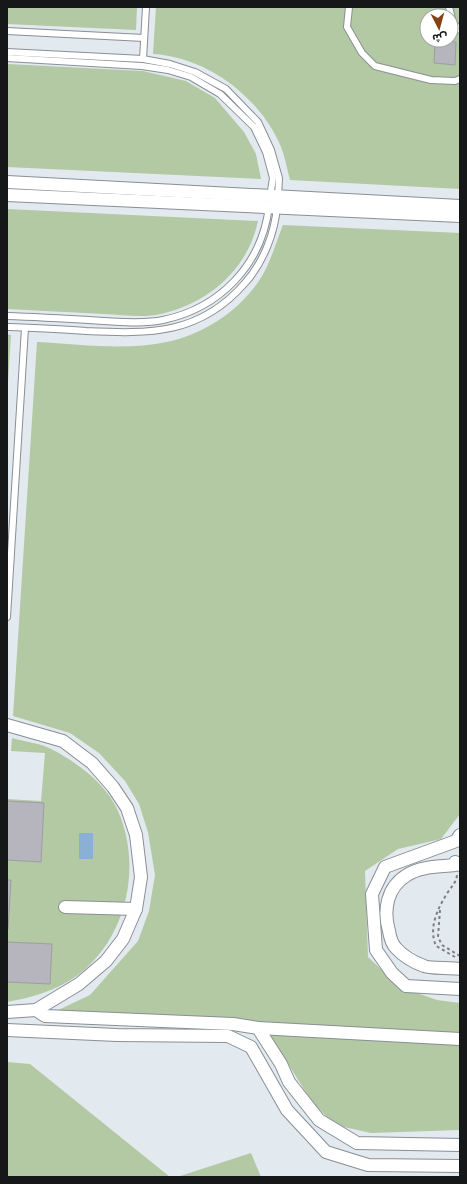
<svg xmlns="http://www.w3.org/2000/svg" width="467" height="1184" viewBox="0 0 467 1184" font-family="Poppins,'Noto Sans Arabic',sans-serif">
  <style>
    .green { fill: #b2c9a3; fill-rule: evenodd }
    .water { fill: #8ab1d3 }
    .building { fill: #b6b4bc; stroke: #9e9da4 }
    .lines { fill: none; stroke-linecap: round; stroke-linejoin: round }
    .lane-casing { stroke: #898f94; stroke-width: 8 }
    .street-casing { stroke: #898f94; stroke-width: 14 }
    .path { stroke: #7c8084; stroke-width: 2; stroke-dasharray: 3 3; stroke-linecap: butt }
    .lane { stroke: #fff; stroke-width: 6 }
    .street { stroke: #fff; stroke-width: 12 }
  </style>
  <rect width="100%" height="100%" fill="#e2e9ef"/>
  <g class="green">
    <path d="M7 7H137L136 30 7 24Z"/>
    <path d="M156 7H460V189L290 180C287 169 285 157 281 147 260 97 207 57 153 54ZM427 16H451V40H427Z"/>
    <path d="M7 64 143 71 186 81 215 98 244 132 256 154 261 179 7 167Z"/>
    <path d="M7 209 258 221C248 269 209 303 161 314 144 318 122 315 104 314 72 312 39 311 7 309Z"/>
    <path d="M283 225 460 233V814L441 839 398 849 365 871 368 957 400 987 437 1000 460 1003V1130L371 1133 335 1125 312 1102 262 1022 52 1013 90 995 138 941 149 911 155 875 148 832 139 804 125 781 99 753 70 733 13 716 37 342C79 344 125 351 167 342 205 334 242 309 262 276 271 261 276 242 283 225Z"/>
    <path d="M7 334 11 335 7 397Z"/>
    <path d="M12 738C25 742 42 743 53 750 78 763 107 785 118 811 143 868 126 941 75 977 55 991 30 998 7 1002V799L41 801 45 753 11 751Z"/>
    <path d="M7 1062 30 1064 170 1177H7Z"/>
    <path d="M251 1153 261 1177H177Z"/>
  </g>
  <rect class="water" x="79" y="833" width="14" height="26"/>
  <g class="building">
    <path d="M435 40 456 42 455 65 434 63Z"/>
    <path d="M7 801 44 803 41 862 7 860Z"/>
    <path d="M7 880H11L8 929H7Z"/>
    <path d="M7 942 52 944 50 984 7 982Z"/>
  </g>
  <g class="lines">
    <defs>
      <g id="lane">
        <path d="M349 7 347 27 362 53 375 66 431 80 455 81 460 79"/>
        <path d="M449 7 453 23 460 30"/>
        <path d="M7 31 144 38"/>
        <path d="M7 52 143 59 170 64 195 72 226 89 258 122 271 150 279 178 278 197"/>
        <path d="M7 58 142 66 168 70 191 77 220 94 254 127 266 152 273 178 270 197"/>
        <path d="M143 59 146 7"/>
        <path d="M7 316C40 317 72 319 105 321 123 322 144 324 163 320 220 308 262 265 269 206"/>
        <path d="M7 327C33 328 60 329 86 331 150 334 200 335 245 283 263 263 275 233 277 206"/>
        <path d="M7 617 25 328"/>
      </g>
      <g id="street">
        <path d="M7 182 460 206"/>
        <path d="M7 195 460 216"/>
        <path d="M7 725 63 741 92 763 113 787 127 808 136 835 141 877 136 909 123 939 106 961 79 984 36 1010 7 1012"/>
        <path d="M460 835 456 841 385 867 372 894 376 950 392 973 406 986 460 989"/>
        <path d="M460 865 455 862V865C439 867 421 866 407 875 387 887 383 910 389 931 390 937 392 944 396 948 403 956 413 962 424 966 430 969 451 967 460 969"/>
        <path d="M65 907 136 909"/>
        <path d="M36 1010 45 1016 233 1024 258 1028 281 1064 289 1082 319 1120 357 1143 460 1145"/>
        <path d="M258 1028 460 1039"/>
        <path d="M7 1030 117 1035 228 1036 251 1047 287 1110 326 1152 368 1165 460 1166"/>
      </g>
    </defs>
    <use href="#lane" class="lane-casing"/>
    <use href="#street" class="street-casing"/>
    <g class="path">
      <path d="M440 910 438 937 442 945 460 956"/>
      <path d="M455 957 436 946C428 927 438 908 448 892 452 886 456 883 457 875"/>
    </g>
    <use href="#lane" class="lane"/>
    <use href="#street" class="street"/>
  </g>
  <rect width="467" height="1184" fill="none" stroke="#151719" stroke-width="16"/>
  <g transform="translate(439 28) rotate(174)"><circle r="19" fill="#ffffff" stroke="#a1a2a3"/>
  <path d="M0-3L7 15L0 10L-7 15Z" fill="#864215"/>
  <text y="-6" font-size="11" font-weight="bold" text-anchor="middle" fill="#151719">ش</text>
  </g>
</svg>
